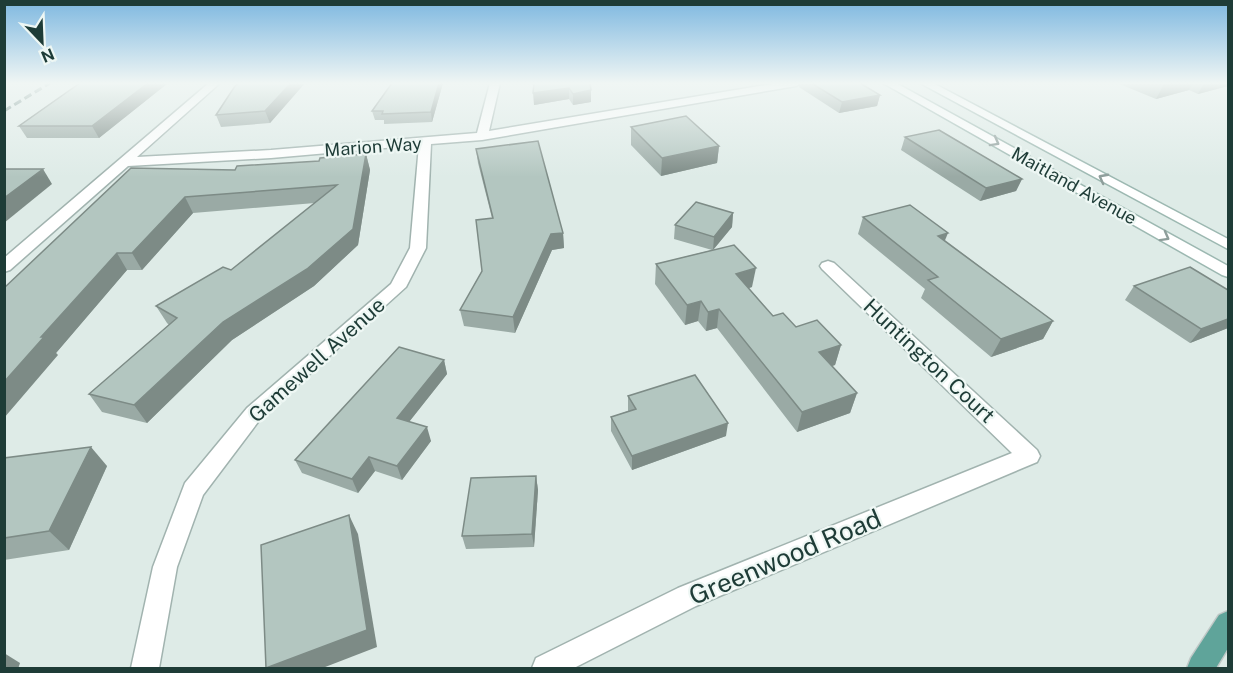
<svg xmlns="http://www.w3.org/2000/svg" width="1233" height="673" viewBox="0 0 1233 673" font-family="'Public Sans',sans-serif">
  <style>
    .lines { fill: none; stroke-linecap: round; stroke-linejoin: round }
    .street-casing { stroke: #a1b3af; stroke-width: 3 }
    .secondary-casing { stroke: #9cb8b1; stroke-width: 3 }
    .primary-casing { stroke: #c0c8c7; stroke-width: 3 }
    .street { fill: #fff; fill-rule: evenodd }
    .secondary { fill: #fff; fill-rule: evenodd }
    .primary { fill: #5fa49a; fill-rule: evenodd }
    .rail { stroke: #587873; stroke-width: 3; stroke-dasharray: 8 4; stroke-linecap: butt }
    .wall { fill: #9aaaa5 }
    .shaded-wall { fill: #7d8b86 }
    .building { fill: #b3c6c0; stroke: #7d8b86; stroke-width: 1.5 }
    .oneway { stroke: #8e9e9b }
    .labels { text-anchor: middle; stroke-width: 4.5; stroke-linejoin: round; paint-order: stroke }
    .far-street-label { font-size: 18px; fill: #1e3c37; stroke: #eef7f4 }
    .street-label { font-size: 21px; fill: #1e3c37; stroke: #eef7f4 }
    .near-street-label { font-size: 26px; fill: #1e3c37; stroke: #eef7f4 }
  </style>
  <rect width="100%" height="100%" fill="#deebe7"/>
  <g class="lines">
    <defs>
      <g id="street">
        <path d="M209 83H220L137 157 271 150 477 133 490 83H500L489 131 778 83H801L796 86 482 140 431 144 426 248 406 287 261 418 203 495 177 567 159 668H131L153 567 185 483 247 408 391 284 410 248 419 145 271 158 128 166 10 270 4 272V258Z"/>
        <path d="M828 261 834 263 1037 450 1040 456 1037 462 696 606 574 668H532L536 658 678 588 1012 453 822 269 820 266 822 263Z"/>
      </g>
      <g id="secondary">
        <path d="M883 83H896L1228 266V277L1222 275Z"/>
        <path d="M920 83H933L1228 239V249Z"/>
      </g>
      <path id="primary" d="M1228 611V648L1216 668H1187L1191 658 1219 615Z"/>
    </defs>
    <use href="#street" class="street-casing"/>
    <use href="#secondary" class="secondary-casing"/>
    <use href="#primary" class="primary-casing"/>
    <use href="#street" class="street"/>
    <use href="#secondary" class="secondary"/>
    <use href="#primary" class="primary"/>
    <path class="rail" d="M4 111 50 83"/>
  </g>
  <g class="wall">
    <path d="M80 83H168L99 138H27L19 126Z"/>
    <path d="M239 83H305L270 123 221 127 216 115Z"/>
    <path d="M443 83 432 122 384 124V120H375L372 111Z"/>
    <path d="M534 83H590L591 102 573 105 569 99 534 105Z"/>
    <path d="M800 83H860L880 95 877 106 839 113 799 87Z"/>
    <path d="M1117 83H1228V86L1198 94 1189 90 1156 99Z"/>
    <path d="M631 127 719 146 717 163 661 176 631 145Z"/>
    <path d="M905 137 1022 179 1016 191 980 201 901 150Z"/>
    <path d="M476 149 563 233 564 248 552 250 515 333 464 326 460 310 482 271 492 218 478 163Z"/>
    <path d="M366 154 370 170 358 245 314 286 232 340 147 423 102 412 89 394 169 325 167 323 156 306 231 270 315 203 193 213 142 270H127L56 353 58 355 4 288 235 170 319 161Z"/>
    <path d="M733 213 732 227 713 250 752 287 749 288 773 316 796 327 841 345 835 365 832 366 857 393 850 413 797 432 717 328 706 331 698 321 685 325 655 284 656 264 712 250 674 239 675 225Z"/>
    <path d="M863 217 945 240 1053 321 1043 339 991 357 921 298 925 289 858 234Z"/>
    <path d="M1134 286 1228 290V328L1190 343 1125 300Z"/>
    <path d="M444 360 447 374 409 422 431 441 402 480 375 471 358 493 302 473 295 460Z"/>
    <path d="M628 396 726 436 632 470 611 431V417L628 411Z"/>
    <path d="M4 458 107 466 69 550 4 560Z"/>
    <path d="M536 476 538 490 534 547 466 549 462 536Z"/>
  </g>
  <g class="shaded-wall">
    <path d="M148 83H168L99 138 92 126Z"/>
    <path d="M291 83H305L270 123 265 111Z"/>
    <path d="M439 83H443L432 122 431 112Z"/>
    <path d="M1171 83H1193L1189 90 1156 99 1164 84Z"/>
    <path d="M1204 83H1228V86L1198 94Z"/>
    <path d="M569 88V99L534 105 533 93Z"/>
    <path d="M591 90V102L573 105V94Z"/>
    <path d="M880 95 877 106 839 113 842 102Z"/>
    <path d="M719 146 717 163 661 176 662 158Z"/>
    <path d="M366 154 370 170 358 245 314 286 232 340 147 423 134 405Z"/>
    <path d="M43 169 52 184 4 223V198Z"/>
    <path d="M1022 179 1016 191 980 201 986 188Z"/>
    <path d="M185 197 193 213 142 270 132 253Z"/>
    <path d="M733 213 732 227 713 250 714 237Z"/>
    <path d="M563 233 564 248 552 250 515 333 513 317 551 234Z"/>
    <path d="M948 233 941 250 938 236Z"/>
    <path d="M117 253 127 270 56 353 58 355 4 418V382L41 337Z"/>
    <path d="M756 268 752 287 733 293 736 274Z"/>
    <path d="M701 301 698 321 685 325 687 305Z"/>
    <path d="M719 309 717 328 706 331 708 312Z"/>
    <path d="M1228 319V328L1190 343 1201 329Z"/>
    <path d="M1053 321 1043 339 991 357 1001 339Z"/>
    <path d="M841 345 835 365 813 372 819 352Z"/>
    <path d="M444 360 447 374 401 432 397 418Z"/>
    <path d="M857 393 850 413 797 432 802 412Z"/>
    <path d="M728 423 726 436 632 470V456Z"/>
    <path d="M427 427 431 441 402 480 397 466Z"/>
    <path d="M91 447 107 466 69 550 49 531Z"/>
    <path d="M369 457 375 471 358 493 352 479Z"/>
    <path d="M536 476 538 490 534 547 532 534Z"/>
    <path d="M349 515 358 534 377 647 320 669H267L266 668Z"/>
    <path d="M4 653 20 663 18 669H4Z"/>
  </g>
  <g class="building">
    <path d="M80 83H148L92 126H19Z"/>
    <path d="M239 83H291L265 111 216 115 235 86Z"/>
    <path d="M392 83H439L431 112 382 114 383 111H372Z"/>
    <path d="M534 83H590L591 90 573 94 569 88 533 93Z"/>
    <path d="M811 83H860L880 95 842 102Z"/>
    <path d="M686 116 719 146 662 158 631 127Z"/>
    <path d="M939 130 1022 179 986 188 905 137Z"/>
    <path d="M538 141 563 233 551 234 513 317 460 310 482 271 476 220 493 218 476 149Z"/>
    <path d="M366 154 353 229 307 269 223 322 134 405 89 394 177 318 156 306 223 267 231 270 337 185 185 197 132 253H117L41 337H44L4 382V288L131 168 235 170 237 166 319 161 320 158Z"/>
    <path d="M4 169H43L4 198Z"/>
    <path d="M696 202 733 213 714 237 675 225Z"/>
    <path d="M910 205 948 233 938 236 1053 321 1001 339 928 280 938 277 863 217Z"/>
    <path d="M734 245 756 268 736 274 773 316 783 313 796 327 817 320 841 345 819 352 857 393 802 412 719 309 708 312 701 301 687 305 656 264Z"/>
    <path d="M1190 267 1228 290V319L1201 329 1134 286Z"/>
    <path d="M399 347 444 360 397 418 427 427 397 466 369 457 352 479 295 460Z"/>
    <path d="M695 375 728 423 632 456 611 417 636 409 628 396Z"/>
    <path d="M91 447 49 531 4 538V458Z"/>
    <path d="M536 476 532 534 462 536 471 478Z"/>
    <path d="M349 515 367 630 266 668 261 545Z"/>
  </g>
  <defs><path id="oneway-chevron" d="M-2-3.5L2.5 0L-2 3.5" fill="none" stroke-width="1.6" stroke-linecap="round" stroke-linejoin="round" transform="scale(1.5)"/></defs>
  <g class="oneway">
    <use href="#oneway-chevron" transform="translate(995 142) rotate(29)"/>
    <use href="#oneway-chevron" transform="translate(1103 178) rotate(-152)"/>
    <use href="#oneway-chevron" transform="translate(1165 237) rotate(29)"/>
  </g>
  <linearGradient id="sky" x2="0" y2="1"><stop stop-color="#7eb8e0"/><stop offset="0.47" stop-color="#f0f6f4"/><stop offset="1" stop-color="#f0f6f4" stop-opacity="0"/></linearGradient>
  <rect width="1233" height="177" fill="url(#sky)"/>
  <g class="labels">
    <g class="far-street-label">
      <text transform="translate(373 147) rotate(-4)" y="6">Marion Way</text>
      <text transform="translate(1074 186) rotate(29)" y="6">Maitland Avenue</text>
    </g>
    <g class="street-label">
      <text transform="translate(317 360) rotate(-42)" y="7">Gamewell Avenue</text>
      <text transform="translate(929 361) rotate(43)" y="7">Huntington Court</text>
    </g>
    <g class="near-street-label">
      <text transform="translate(785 557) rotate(-23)" y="9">Greenwood Road</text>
    </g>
  </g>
  <rect width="1233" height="673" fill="none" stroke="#1e3c37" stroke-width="12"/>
  <g transform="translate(42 42) rotate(157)" stroke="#eef7f4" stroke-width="4.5" paint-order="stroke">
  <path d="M0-4.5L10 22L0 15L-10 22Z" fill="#1e3c37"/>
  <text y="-9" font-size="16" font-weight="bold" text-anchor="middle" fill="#1e3c37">N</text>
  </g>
</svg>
